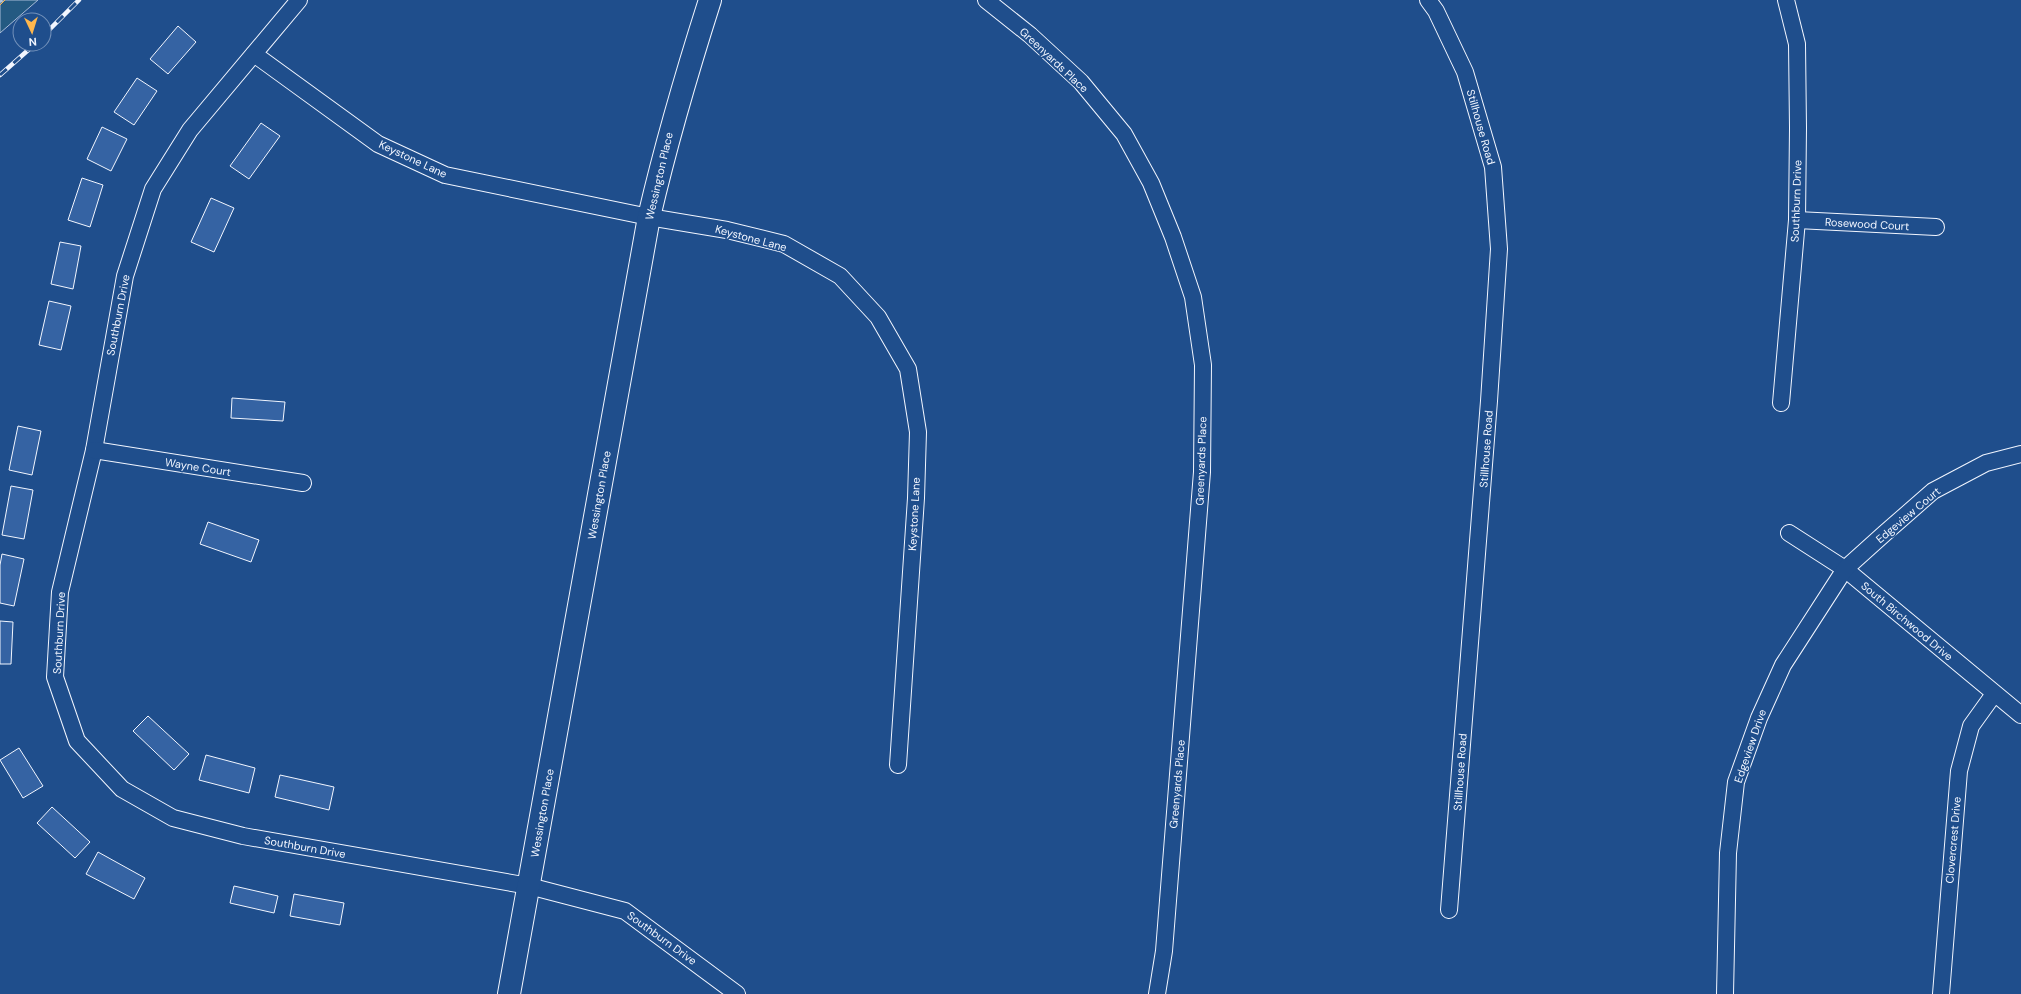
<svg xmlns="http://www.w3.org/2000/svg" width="2021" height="994" viewBox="0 0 2021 994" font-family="'DM Sans',sans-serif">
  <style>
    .green { fill: #245a82; stroke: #a8bbd7 }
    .building { fill: #3563a3; stroke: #f2f6ff }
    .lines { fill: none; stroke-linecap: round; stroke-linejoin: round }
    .street-casing { stroke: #f2f6ff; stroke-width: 18 }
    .secondary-casing { stroke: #f2f6ff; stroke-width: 24 }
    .path { stroke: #b3c4dc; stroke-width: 2.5; stroke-dasharray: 3 2; stroke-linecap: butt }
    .street { stroke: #1f4e8c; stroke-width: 16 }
    .secondary { stroke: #1f4e8c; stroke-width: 22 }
    .rail-casing { stroke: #f2f6ff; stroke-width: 4.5 }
    .rail { stroke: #1f4e8c; stroke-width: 3; stroke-dasharray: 9; stroke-linecap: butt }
    .power { stroke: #ffb74d; stroke-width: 1; stroke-dasharray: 14 3 2 3; stroke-linecap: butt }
    .labels { text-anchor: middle; stroke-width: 3; stroke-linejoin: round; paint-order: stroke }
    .street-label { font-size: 11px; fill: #f2f6ff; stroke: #1f4e8c }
  </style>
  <rect width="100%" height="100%" fill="#1f4e8c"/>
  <path class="green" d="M0 0H38L0 33Z"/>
  <g class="building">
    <path d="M178 26 196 42 168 74 150 59Z"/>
    <path d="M137 78 157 91 134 125 114 112Z"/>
    <path d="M261 123 280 136 249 179 230 166Z"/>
    <path d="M102 127 127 139 111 171 87 159Z"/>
    <path d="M82 178 103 185 90 227 68 220Z"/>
    <path d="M211 198 234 208 214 252 191 242Z"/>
    <path d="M60 242 81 246 73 289 51 284Z"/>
    <path d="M49 301 71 306 61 350 39 345Z"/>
    <path d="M232 398 285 402 283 421 231 418Z"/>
    <path d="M18 426 41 431 32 475 9 470Z"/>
    <path d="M11 486 33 490 24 539 2 535Z"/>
    <path d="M208 522 259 540 251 562 200 544Z"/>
    <path d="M2 554 24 559 14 606 0 603V565Z"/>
    <path d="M0 621 13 622 11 664H0Z"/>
    <path d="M148 716 189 754 174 770 133 731Z"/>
    <path d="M19 748 43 786 23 798 0 760Z"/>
    <path d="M206 755 255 768 249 793 199 780Z"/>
    <path d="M280 775 334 787 329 810 275 797Z"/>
    <path d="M52 807 90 842 75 858 37 823Z"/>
    <path d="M98 852 145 878 134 899 86 874Z"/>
    <path d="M234 886 278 896 274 913 230 903Z"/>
    <path d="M294 894 344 903 340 925 290 916Z"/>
  </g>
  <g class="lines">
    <defs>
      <g id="street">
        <path d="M299 0 190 130 153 189 125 276 94 450 60 592 55 677 77 741 122 789 173 818 243 836 529 886 625 911 737 994"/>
        <path d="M986 0 1030 35 1081 82 1124 134 1151 183 1173 237 1193 297 1203 365 1202 472 1164 951 1157 994"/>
        <path d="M1428 0 1436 11 1465 72 1493 167 1499 249 1489 401 1449 910"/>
        <path d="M254 54 378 144 445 175 649 217 727 230 784 244 840 276 878 317 908 369 918 432 916 498 898 765"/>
        <path d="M1797 220 1936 227"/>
        <path d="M1781 403 1797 220 1798 128 1797 44 1786 0"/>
        <path d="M94 450 303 483"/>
        <path d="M1789 533 1845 569 2021 715"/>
        <path d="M1725 994 1728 853 1736 782 1759 718 1783 665 1845 569 1885 533 1933 491 1986 463 2021 454"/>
        <path d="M1941 994 1959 771 1971 726 1994 694"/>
      </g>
      <path id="secondary" d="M509 994 649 217C666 144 687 72 710 0"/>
    </defs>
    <use href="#street" class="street-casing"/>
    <use href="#secondary" class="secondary-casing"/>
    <path class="path" d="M0 2 3 0"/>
    <use href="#street" class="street"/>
    <use href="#secondary" class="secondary"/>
    <defs>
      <g id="rail">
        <path d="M44 35 79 0"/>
        <path d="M0 75 35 44"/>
      </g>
    </defs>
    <use href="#rail" class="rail-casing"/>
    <use href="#rail" class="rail"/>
    <path class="power" d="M0 5 5 0"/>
  </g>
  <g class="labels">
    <g class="street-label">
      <text transform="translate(1054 60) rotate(43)" y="4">Greenyards Place</text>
      <text transform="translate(1481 127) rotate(74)" y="4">Stillhouse Road</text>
      <text transform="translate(413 159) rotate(25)" y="4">Keystone Lane</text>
      <text transform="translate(659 176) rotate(-77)" y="4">Wessington Place</text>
      <text transform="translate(1796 201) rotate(-88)" y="4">Southburn Drive</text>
      <text transform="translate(1867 224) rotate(3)" y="4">Rosewood Court</text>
      <text transform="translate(751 238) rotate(15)" y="4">Keystone Lane</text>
      <text transform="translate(118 315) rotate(-79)" y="4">Southburn Drive</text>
      <text transform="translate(1486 449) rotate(-86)" y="4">Stillhouse Road</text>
      <text transform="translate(1201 461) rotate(-88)" y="4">Greenyards Place</text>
      <text transform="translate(198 467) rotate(9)" y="4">Wayne Court</text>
      <text transform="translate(599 495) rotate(-80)" y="4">Wessington Place</text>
      <text transform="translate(914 514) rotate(-87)" y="4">Keystone Lane</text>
      <text transform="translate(1908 515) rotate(-40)" y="4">Edgeview Court</text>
      <text transform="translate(1907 621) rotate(40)" y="4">South Birchwood Drive</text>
      <text transform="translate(59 633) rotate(-87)" y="4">Southburn Drive</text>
      <text transform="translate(1750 746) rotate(-71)" y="4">Edgeview Drive</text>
      <text transform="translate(1460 772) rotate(-86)" y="4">Stillhouse Road</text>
      <text transform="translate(1177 784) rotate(-85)" y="4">Greenyards Place</text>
      <text transform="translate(542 813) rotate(-80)" y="4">Wessington Place</text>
      <text transform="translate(1953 840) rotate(-85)" y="4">Clovercrest Drive</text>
      <text transform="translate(305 847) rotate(10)" y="4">Southburn Drive</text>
      <text transform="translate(662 938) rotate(36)" y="4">Southburn Drive</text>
    </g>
  </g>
  <g transform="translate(32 32) rotate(176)"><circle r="19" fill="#1f4e8c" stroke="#7391ba"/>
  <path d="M0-3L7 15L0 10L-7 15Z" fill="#ffb74d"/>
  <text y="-6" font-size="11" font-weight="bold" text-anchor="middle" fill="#f2f6ff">N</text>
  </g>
</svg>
